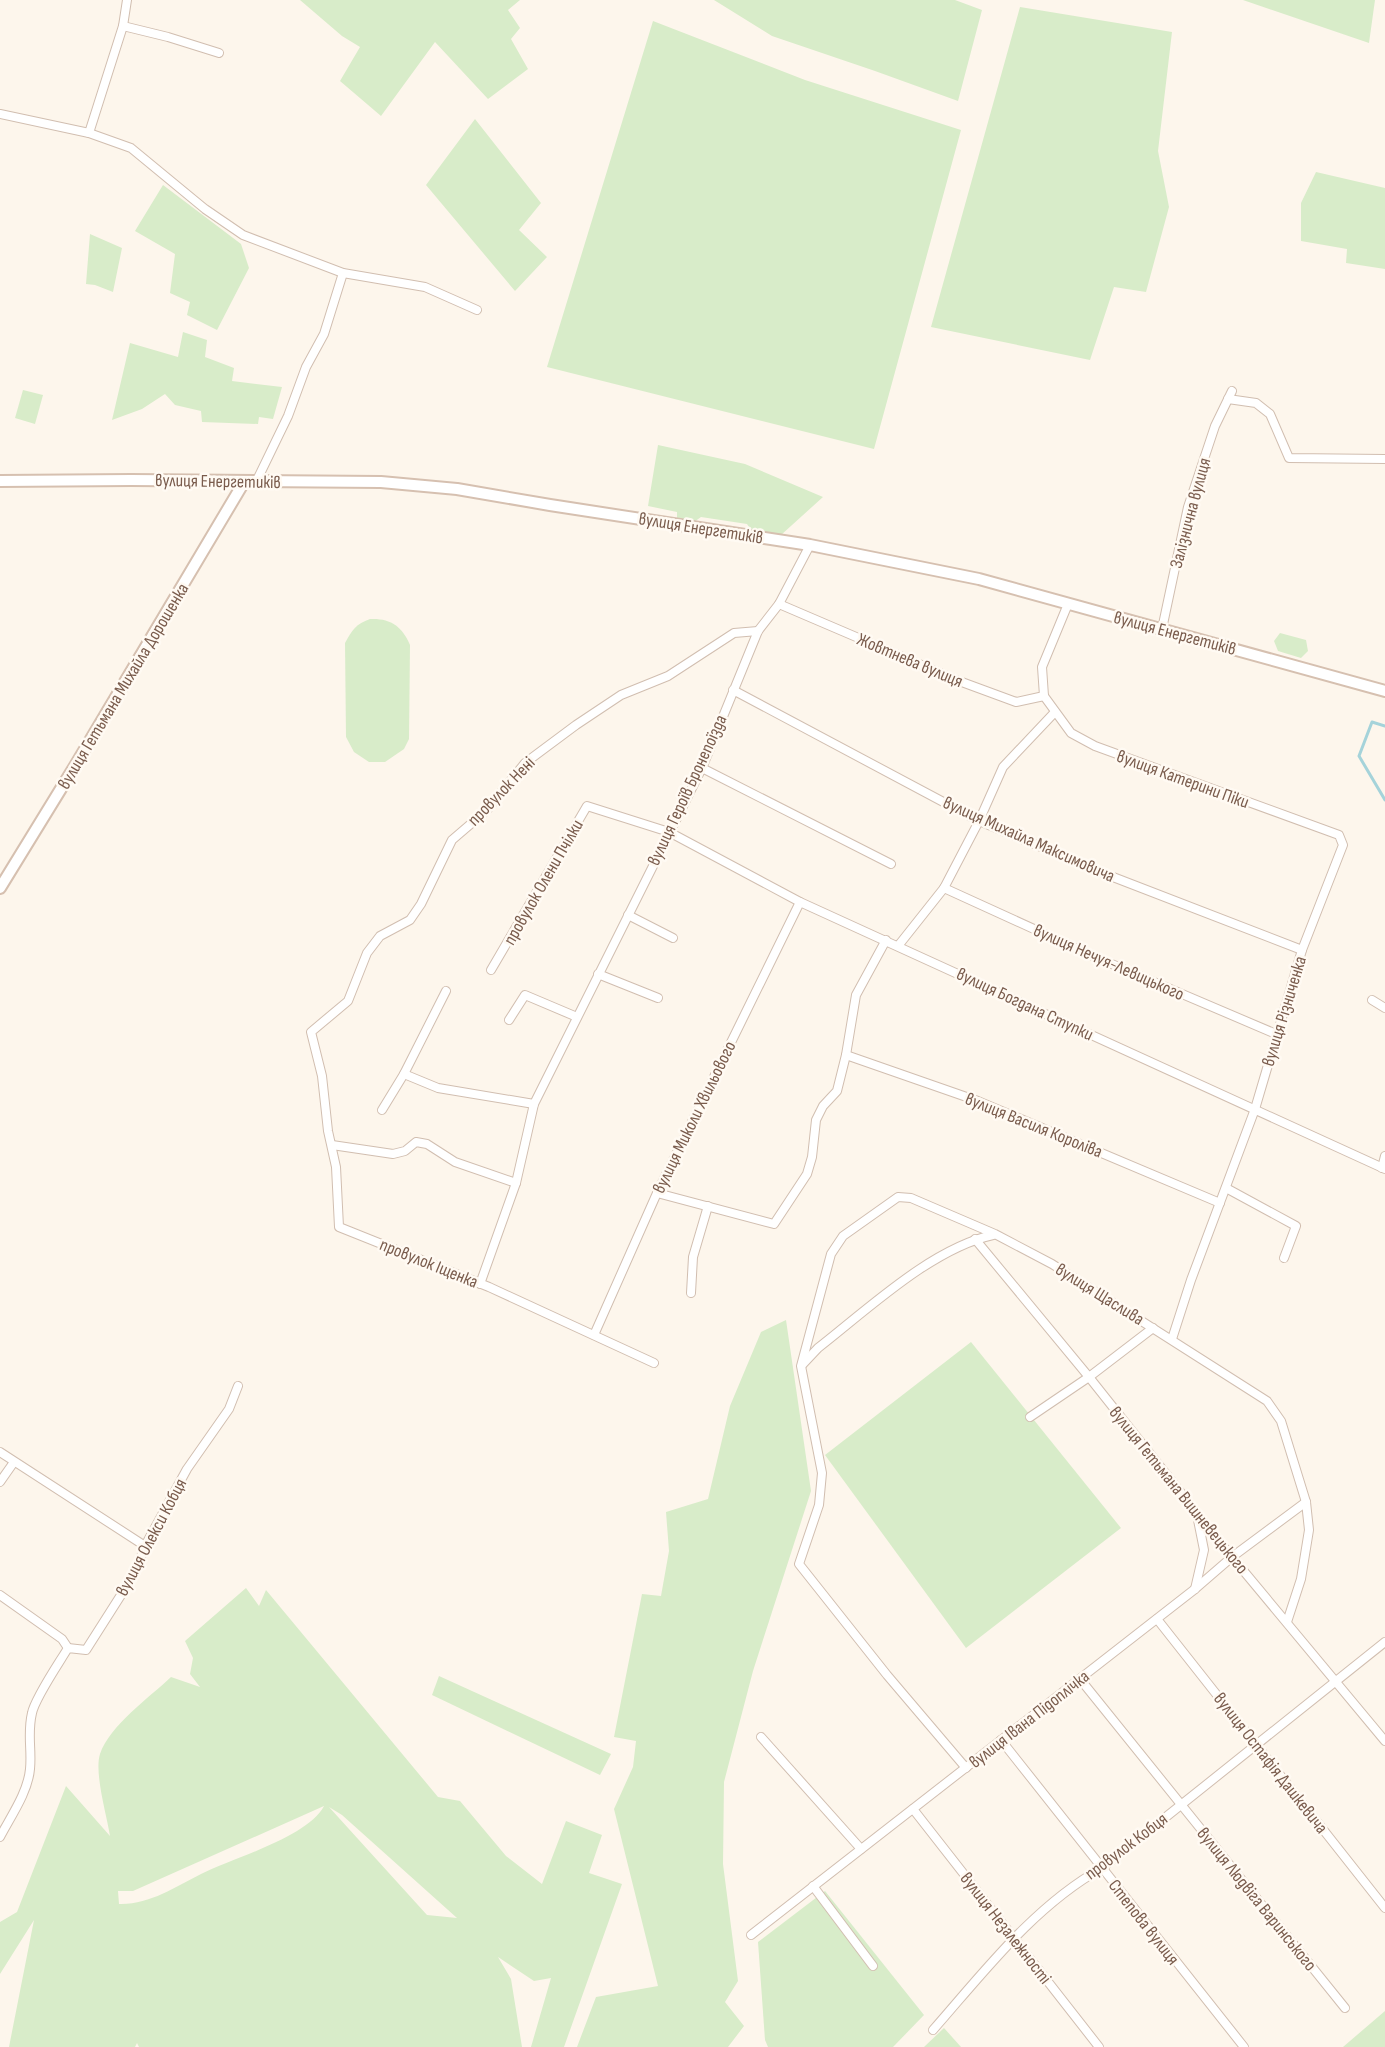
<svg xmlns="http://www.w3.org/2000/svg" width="1385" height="2047" viewBox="0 0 1385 2047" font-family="'Sofia Sans Condensed',sans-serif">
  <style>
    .green { fill: #d8ecc9; fill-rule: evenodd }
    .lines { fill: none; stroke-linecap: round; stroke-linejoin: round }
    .stream { stroke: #a5d3da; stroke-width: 3 }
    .street-casing { stroke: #d1beb0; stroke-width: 10 }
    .secondary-casing { stroke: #d6c0b0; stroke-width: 14 }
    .street { stroke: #fff; stroke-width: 8 }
    .secondary { stroke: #fff; stroke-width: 10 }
    .labels { text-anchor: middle; stroke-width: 5; stroke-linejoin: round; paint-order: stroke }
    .street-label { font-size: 18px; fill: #7a5c4d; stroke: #fffaf3 }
  </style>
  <rect width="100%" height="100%" fill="#fdf6ec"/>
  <g class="green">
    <path d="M300 0H520L508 10 520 28 511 39 528 69 488 99 435 42 381 116 340 81 360 47 342 36Z"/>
    <path d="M714 0H955L982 10 958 101 875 71 772 36Z"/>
    <path d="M1243 0H1375L1369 43Z"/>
    <path d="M1020 7 1172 32 1158 151 1169 207 1146 292 1114 287 1090 360 931 327Z"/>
    <path d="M653 21 805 80 961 130 874 449 547 367Z"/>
    <path d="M475 119 541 203 519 230 547 257 515 291 426 185Z"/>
    <path d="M1316 172 1385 188V269L1346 263 1347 249 1301 241V203Z"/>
    <path d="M163 185 241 244 249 268 217 330 187 315 190 302 170 293 175 254 135 231Z"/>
    <path d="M90 234 122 248 113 292 95 285 86 284Z"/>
    <path d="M183 332 207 340 205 357 234 368 232 381 282 387 273 419 259 417 258 424 202 422 201 411 175 405 165 394 142 409 112 420 130 343 178 357Z"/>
    <path d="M23 390 43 395 35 424 15 418Z"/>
    <path d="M658 445 745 464 823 497 781 535 751 530 747 524 701 517 694 522 677 518V512L648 506Z"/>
    <path d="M370 619C390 618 402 626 410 645L409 739 404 749 385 762H369L354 752 346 737 345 643C352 630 356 624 370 619Z"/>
    <path d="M1280 633 1306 640 1308 651 1301 658 1278 651 1274 641Z"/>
    <path d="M786 1320 811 1491 753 1671 724 1782 723 1864 738 1981 725 2002 744 2026 728 2047H577L596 1997 658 1986 614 1809 633 1767 636 1741 614 1737 642 1594 661 1596 669 1551 666 1512 708 1499 730 1406 761 1332Z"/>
    <path d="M971 1342 1121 1528 966 1648 825 1455Z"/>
    <path d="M246 1588 259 1606 266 1590 438 1797 460 1801 506 1856 542 1884 566 1821 602 1835 589 1873 622 1884 564 2047H531L551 1978 534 1981 498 1957 511 1979 522 2047H139L137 2043 135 2047H9L34 1920 0 1974V1922L17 1912 66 1786 110 1836C107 1816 94 1773 100 1754 110 1725 149 1698 171 1677L200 1687 190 1674 193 1658 185 1641ZM324 1806C308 1837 233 1858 201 1874 175 1887 149 1905 119 1904L118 1891H133ZM329 1807 342 1815 457 1918 427 1915Z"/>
    <path d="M439 1676 611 1754 600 1775 432 1695Z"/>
    <path d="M825 1891 924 2015 893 2047H768L765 2040 758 1942Z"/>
    <path d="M1385 2011V2047H1343Z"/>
    <path d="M944 2028 961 2047H924Z"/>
  </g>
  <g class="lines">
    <path class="stream" d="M1385 726 1372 722 1359 756 1385 800"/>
    <defs>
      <g id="street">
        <path d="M123 26 168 37 219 53"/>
        <path d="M0 114 89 133 131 148 205 209 243 235 343 273 425 287 477 310"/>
        <path d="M89 133 123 26 127 0"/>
        <path d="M1228 399 1256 403 1270 414 1289 458 1385 459"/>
        <path d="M256 482 288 416 306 367 324 334 343 273"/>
        <path d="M779 604 959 681 1016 702 1044 696"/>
        <path d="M1068 604 1042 667 1044 696 1071 733 1095 746 1339 835 1343 845 1302 950 1255 1109 1191 1280 1172 1339"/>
        <path d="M1162 629 1188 507 1215 426 1232 391"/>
        <path d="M733 690 979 821 1113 877 1302 950"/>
        <path d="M702 768 891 864"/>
        <path d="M944 888 1093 956 1276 1034"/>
        <path d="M628 915 673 938"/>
        <path d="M898 946 944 888 979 821 1003 767 1055 712"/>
        <path d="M491 970 587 806 669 832 800 902 1385 1169"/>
        <path d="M598 974 658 998"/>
        <path d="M1372 1000 1385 1008"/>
        <path d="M509 1020 525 995 577 1017"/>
        <path d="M846 1055 978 1101 1220 1203"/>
        <path d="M404 1074 438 1088 534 1104"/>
        <path d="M382 1110 404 1074 446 991"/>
        <path d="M332 1145 393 1154 405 1151 416 1142 427 1144 455 1162 516 1183"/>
        <path d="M1382 1168 1385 1156"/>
        <path d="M1226 1188 1296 1226 1284 1258"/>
        <path d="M657 1193 774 1224 807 1174 812 1157 816 1120 823 1106 837 1091 846 1055 856 995 886 940"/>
        <path d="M975 1239 1089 1377 1232 1557 1385 1741"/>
        <path d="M480 1284 516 1183 534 1104 702 768 758 631 779 604 810 545"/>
        <path d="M691 1293 693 1257 708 1206"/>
        <path d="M594 1335 657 1193 800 902"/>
        <path d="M654 1363 489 1287 339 1227 336 1167 328 1131 322 1076 311 1032 348 1001 367 953 380 936 410 920 421 904 452 840 487 810 525 763 576 725 621 695 668 676 734 633 758 631"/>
        <path d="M802 1365 818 1348C867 1310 932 1248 993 1235"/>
        <path d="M1030 1417 1089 1377 1153 1328"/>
        <path d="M0 1452 145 1546"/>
        <path d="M0 1482 14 1462"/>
        <path d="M1195 1589 1204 1550 1197 1515"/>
        <path d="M0 1595 62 1639 68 1648"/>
        <path d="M1157 1619 1385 1908"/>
        <path d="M1080 1679 1345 2008"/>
        <path d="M761 1737 861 1849"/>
        <path d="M1001 1740 1244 2047"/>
        <path d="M966 1768 887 1675 799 1564 819 1505 822 1473 801 1366 831 1254 843 1236 898 1197 911 1198 995 1234 1052 1264 1267 1401 1281 1421 1306 1502 1309 1530 1301 1579 1287 1622"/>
        <path d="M913 1809 1099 2047"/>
        <path d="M0 1837C11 1816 28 1792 30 1769 32 1749 27 1734 32 1713 35 1698 59 1663 68 1648L86 1650 135 1573 145 1546 187 1469 229 1409 238 1386"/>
        <path d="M813 1886 873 1966"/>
        <path d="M751 1935 1195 1589 1232 1557 1306 1502"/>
        <path d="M933 2030C984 1972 1034 1906 1102 1868L1385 1642"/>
      </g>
      <g id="secondary">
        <path d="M0 481 131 480 381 482 457 489 550 505 810 545 979 579 1385 691"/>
        <path d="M0 888 78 761 244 482"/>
      </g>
    </defs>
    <use href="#street" class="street-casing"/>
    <use href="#secondary" class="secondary-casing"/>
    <use href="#street" class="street"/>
    <use href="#secondary" class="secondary"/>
  </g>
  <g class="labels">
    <g class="street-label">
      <text transform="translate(218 481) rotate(1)" y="6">вулиця Енергетиків</text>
      <text transform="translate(1190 513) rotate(-75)" y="6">Залізнична вулиця</text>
      <text transform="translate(701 528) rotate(9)" y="6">вулиця Енергетиків</text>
      <text transform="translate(1175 633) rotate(15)" y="6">вулиця Енергетиків</text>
      <text transform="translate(910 660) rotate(23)" y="6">Жовтнева вулиця</text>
      <text transform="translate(123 686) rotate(-59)" y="6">вулиця Гетьмана Михайла Дорошенка</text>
      <text transform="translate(1183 779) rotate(20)" y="6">вулиця Катерини Піки</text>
      <text transform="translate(687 790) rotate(-65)" y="6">вулиця Героїв Бронепоїзда</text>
      <text transform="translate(501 791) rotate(-46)" y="6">провулок Нені</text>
      <text transform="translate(1029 839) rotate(24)" y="6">вулиця Михайла Максимовича</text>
      <text transform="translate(543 882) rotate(-60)" y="6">провулок Олени Пчілки</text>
      <text transform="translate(1109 962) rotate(24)" y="6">вулиця Нечуя-Левицького</text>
      <text transform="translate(1025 1004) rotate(25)" y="6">вулиця Богдана Ступки</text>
      <text transform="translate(1284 1011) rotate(-73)" y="6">вулиця Різниченка</text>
      <text transform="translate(694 1117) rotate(-64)" y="6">вулиця Миколи Хвильового</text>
      <text transform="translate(1034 1125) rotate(22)" y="6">вулиця Василя Короліва</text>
      <text transform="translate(429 1263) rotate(22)" y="6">провулок Іщенка</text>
      <text transform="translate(1100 1294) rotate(32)" y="6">вулиця Щаслива</text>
      <text transform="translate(1179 1490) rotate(51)" y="6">вулиця Гетьмана Вишневецького</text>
      <text transform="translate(151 1537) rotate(-62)" y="6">вулиця Олекси Кобця</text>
      <text transform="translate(1029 1719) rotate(-38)" y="6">вулиця Івана Підоплічка</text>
      <text transform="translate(1271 1763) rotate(52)" y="6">вулиця Остафія Дашкевича</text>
      <text transform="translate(1126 1846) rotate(-37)" y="6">провулок Кобця</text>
      <text transform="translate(1257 1899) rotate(51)" y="6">вулиця Людвіга Варинського</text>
      <text transform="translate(1144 1922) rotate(52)" y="6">Степова вулиця</text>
      <text transform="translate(1006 1928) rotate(52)" y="6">вулиця Незалежності</text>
    </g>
  </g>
</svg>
